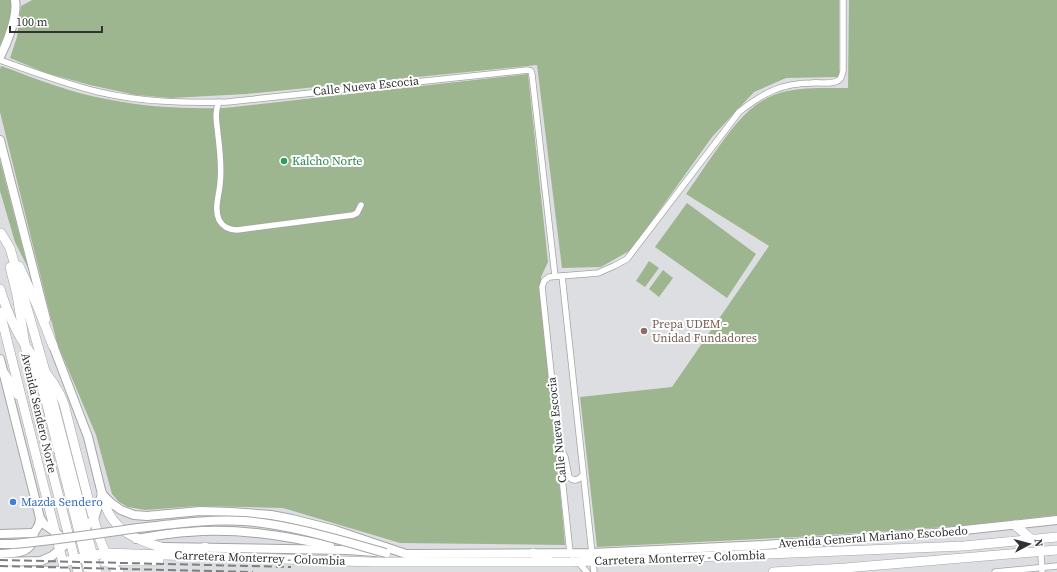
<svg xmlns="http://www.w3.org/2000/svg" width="1057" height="572" viewBox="0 0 1057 572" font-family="'Source Serif 4',serif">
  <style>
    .green { fill: #9db68f }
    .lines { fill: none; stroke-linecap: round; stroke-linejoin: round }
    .street-casing { stroke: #a4a5a7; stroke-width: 7 }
    .secondary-casing { stroke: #a4a5a7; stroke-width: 10 }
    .primary-casing { stroke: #a4a5a7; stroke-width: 10 }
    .highway-casing { stroke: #a4a5a7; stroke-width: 12 }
    .street { stroke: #fff; stroke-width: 5.5 }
    .secondary { stroke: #fff; stroke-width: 8 }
    .primary { stroke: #fff; stroke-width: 9 }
    .highway { stroke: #fff; stroke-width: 10 }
    .rail { stroke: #7d7e80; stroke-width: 2; stroke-dasharray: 8 4; stroke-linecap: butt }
    .secondary-bridge-casing { stroke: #a4a5a7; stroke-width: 10; stroke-linecap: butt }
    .secondary-bridge { stroke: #fff; stroke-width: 8 }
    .leisure-dot { fill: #2e9e5b; stroke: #fff; stroke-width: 1.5 }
    .education-dot { fill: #8d6e63; stroke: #fff; stroke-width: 1.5 }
    .shop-dot { fill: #3f7fe0; stroke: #fff; stroke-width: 1.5 }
    .labels { text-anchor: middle; stroke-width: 4; stroke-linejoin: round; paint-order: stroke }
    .street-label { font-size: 12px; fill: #313233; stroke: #fff }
    .leisure-label { font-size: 12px; fill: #27864d; stroke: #fff; text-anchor: start }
    .education-label { font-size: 12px; fill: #785e54; stroke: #fff; text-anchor: start }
    .shop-label { font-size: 12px; fill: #366cbe; stroke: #fff; text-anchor: start }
  </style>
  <rect width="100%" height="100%" fill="#dddee1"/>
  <g class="green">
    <path d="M0 0H11C12 17 7 30 0 45Z"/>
    <path d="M32 0H839V77L786 78 754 92 712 137 631 250 601 267 562 268 537 65 246 94 171 98 136 95 90 85 46 73 10 58 17 37 21 6Z"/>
    <path d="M849 0H1057V515L962 526 797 537 597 547 580 397 672 387 769 246 686 194C696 180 705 166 715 152 734 125 753 98 787 91 805 87 829 88 848 88Z"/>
    <path d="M1 66C35 78 70 93 106 99 145 107 184 109 224 108L528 74 548 262 541 277 565 545 400 543 283 508 198 506 145 510 128 507 119 502 112 494 96 435 57 343 0 112V69Z"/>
    <path d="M0 161 28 268 15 242 0 191Z"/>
    <path d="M687 203 756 254 727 298 655 247Z"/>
    <path d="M649 261 659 268 645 287 636 281Z"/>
    <path d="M663 270 673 278 659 297 649 289Z"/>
  </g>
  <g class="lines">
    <defs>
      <g id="street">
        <path d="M0 60C33 72 66 84 99 92 141 102 184 103 227 102L528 70 531 71 532 75 555 276"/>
        <path d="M219 102C214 113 217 123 218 135 220 151 222 168 220 184 219 196 214 208 219 220 223 227 230 230 237 230L353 215 357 213 361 205"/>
        <path d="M562 276 594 572"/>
        <path d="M561 449 565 457 569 477C574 482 579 480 583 475"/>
        <path d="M1040 538 1042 572"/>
        <path d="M572 555 570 553 542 287 544 281 549 277 598 273 614 266 627 259 739 112C763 93 782 83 812 83 820 82 830 85 837 81 841 80 842 75 843 71V0"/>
        <path d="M578 562 587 572"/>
        <path d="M995 572 1057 566"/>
      </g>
      <g id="secondary">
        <path d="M0 57C7 43 18 16 15 0"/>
        <path d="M0 140 46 319"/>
        <path d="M0 359 40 518C40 527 37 527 34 533 33 536 34 540 32 543 27 554 11 553 0 554"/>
        <path d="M102 494 111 503 121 510 134 515 147 516 200 511 231 512 271 515 292 519 335 530 406 554 592 553 764 545 936 533 1057 520"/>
        <path d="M40 518 44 524 59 535"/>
        <path d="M0 534 34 533"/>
        <path d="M136 539C153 536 171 533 188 532 237 528 283 535 330 546"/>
        <path d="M0 544H14"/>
        <path d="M163 547 347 550 375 552"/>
        <path d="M0 562 41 561 52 556 79 533 94 519 102 494 88 437 51 340"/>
      </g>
      <g id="primary">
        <path d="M1 233 10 248 45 371 97 572"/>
        <path d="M19 266 37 305 53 346"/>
        <path d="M10 267 17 295 34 400 78 572"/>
        <path d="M0 289C6 309 15 330 27 348 40 367 56 382 64 404L90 506 99 537 109 562 115 569 119 572"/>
        <path d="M0 312 64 567"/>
        <path d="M30 355 45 397 89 572"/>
        <path d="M3 372 18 395"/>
        <path d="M102 494C110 535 141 540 175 552"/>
        <path d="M1015 525 1031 539"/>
        <path d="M533 553 549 561"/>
        <path d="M187 555 205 547"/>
        <path d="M63 562 105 553 373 562H570L964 546 1057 537"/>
        <path d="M104 562 115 561H159"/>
        <path d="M773 572 845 568 1057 550"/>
      </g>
      <path id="highway" d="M0 571 65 572"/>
    </defs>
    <use href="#street" class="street-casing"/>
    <use href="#secondary" class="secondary-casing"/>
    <use href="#primary" class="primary-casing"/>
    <use href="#highway" class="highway-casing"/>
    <use href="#street" class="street"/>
    <use href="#secondary" class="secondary"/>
    <use href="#primary" class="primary"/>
    <use href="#highway" class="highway"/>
    <g class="rail">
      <path d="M0 560 291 567"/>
      <path d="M0 566 253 572"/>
    </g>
    <defs>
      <path id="secondary-bridge" d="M14 544C56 540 97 534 138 528 173 524 208 519 244 521 293 525 339 540 386 553"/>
    </defs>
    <use href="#secondary-bridge" class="secondary-bridge-casing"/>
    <use href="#secondary-bridge" class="secondary-bridge"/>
  </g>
  <circle class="leisure-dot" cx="284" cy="161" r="4"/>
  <circle class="education-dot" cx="644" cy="331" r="4"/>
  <circle class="shop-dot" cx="13" cy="502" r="4"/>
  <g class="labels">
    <g class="street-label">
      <text transform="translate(366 86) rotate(-6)" y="4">Calle Nueva Escocia</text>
      <text transform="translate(39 413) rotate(77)" y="4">Avenida Sendero Norte</text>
      <text transform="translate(557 430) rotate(-96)" y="4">Calle Nueva Escocia</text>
      <text transform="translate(873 537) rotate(-4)" y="4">Avenida General Mariano Escobedo</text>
      <text transform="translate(260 558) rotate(2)" y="4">Carretera Monterrey - Colombia</text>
      <text transform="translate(680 558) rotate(-2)" y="4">Carretera Monterrey - Colombia</text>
    </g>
    <g class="leisure-label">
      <text x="292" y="165">Kalcho Norte</text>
    </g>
    <g class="education-label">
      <text x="652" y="328">Prepa UDEM -<tspan x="652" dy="14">Unidad Fundadores</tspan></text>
    </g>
    <g class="shop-label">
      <text x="21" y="506">Mazda Sendero</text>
    </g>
  </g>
  <g transform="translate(1029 544) rotate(83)" stroke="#ffffff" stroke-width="3" paint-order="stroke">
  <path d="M0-3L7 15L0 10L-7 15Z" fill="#313233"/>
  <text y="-6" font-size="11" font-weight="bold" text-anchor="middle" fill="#313233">N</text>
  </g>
  <path d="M10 26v6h92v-6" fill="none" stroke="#313233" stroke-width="2"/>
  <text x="16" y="26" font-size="12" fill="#313233" stroke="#ffffff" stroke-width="3" paint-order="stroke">100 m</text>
</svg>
